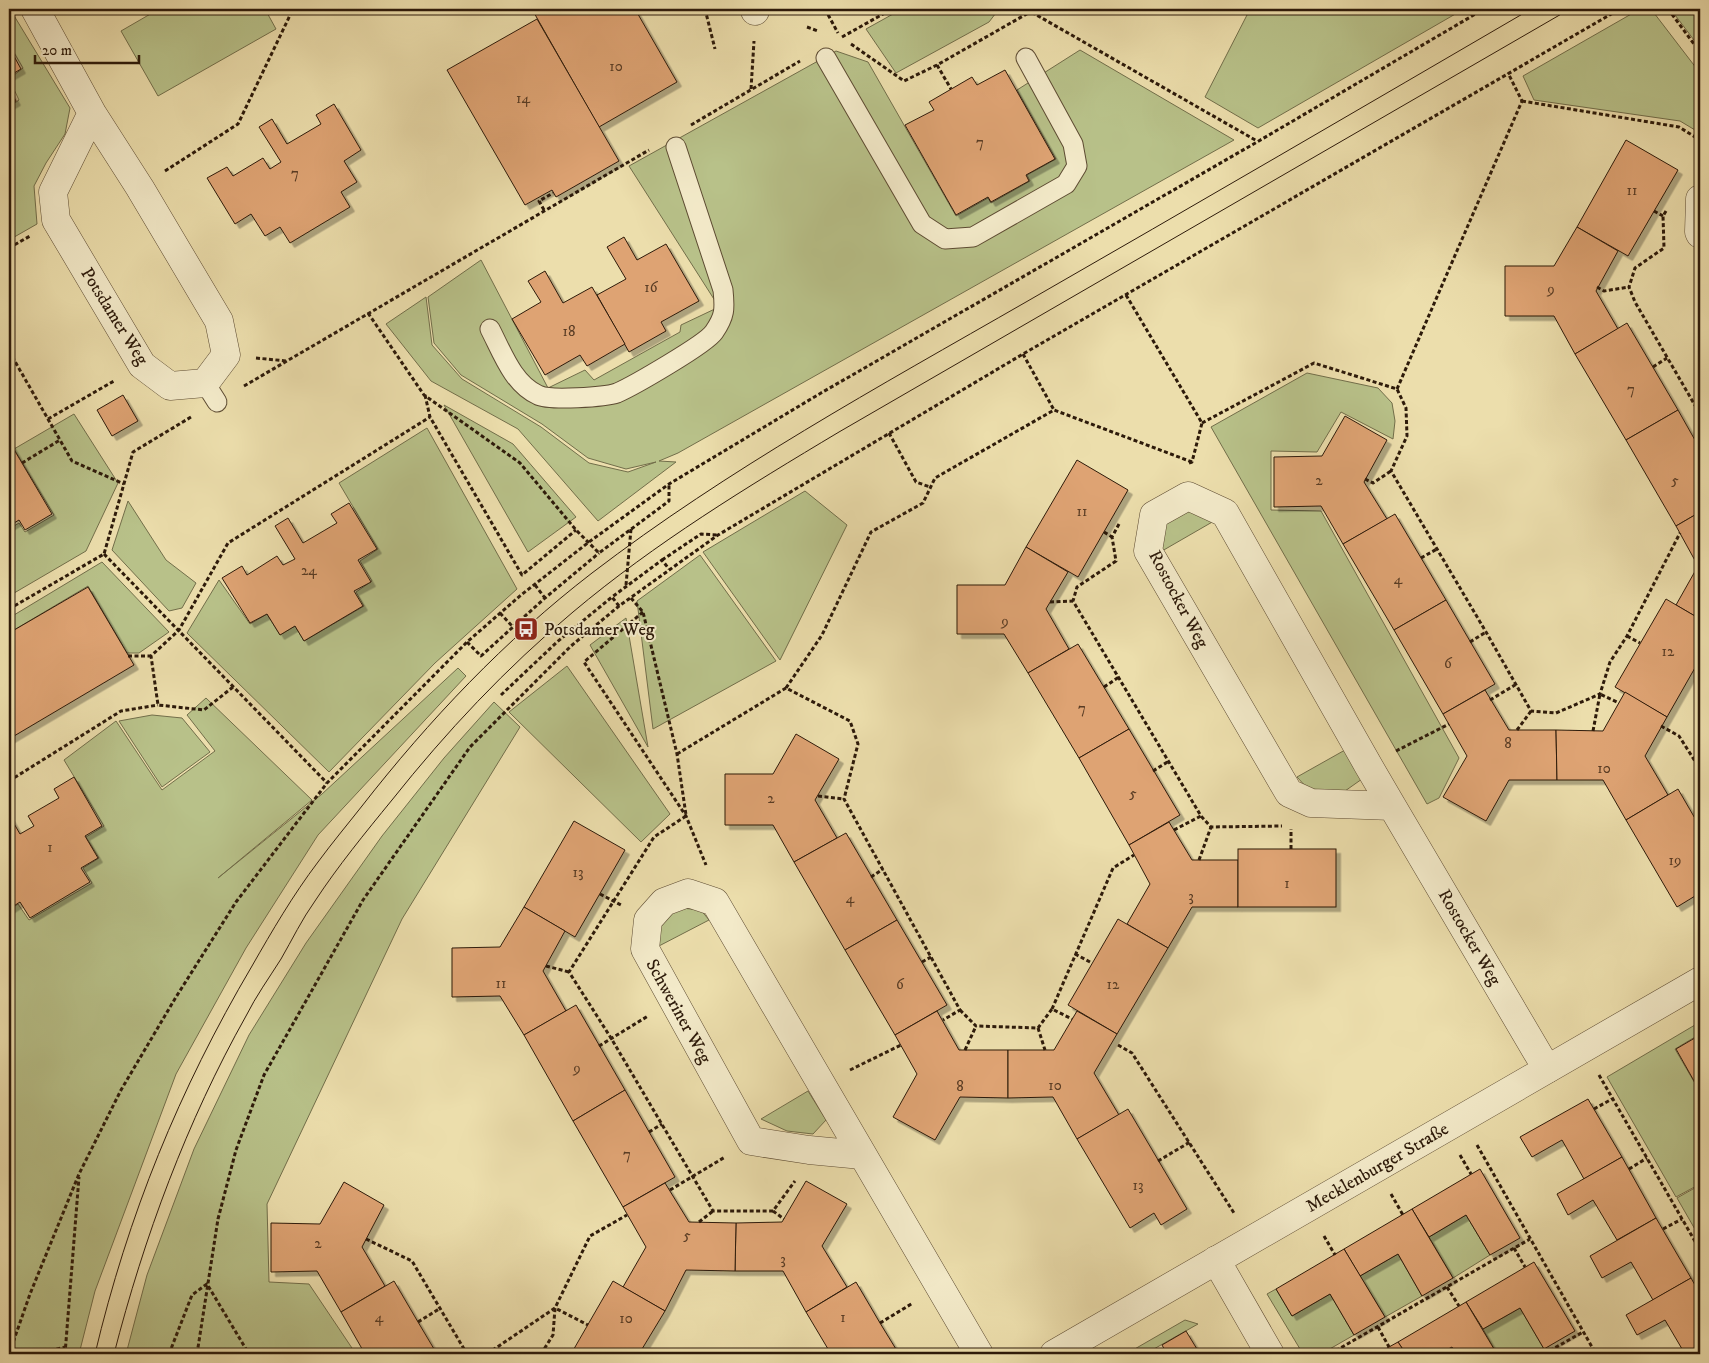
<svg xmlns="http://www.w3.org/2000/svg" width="1709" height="1363" viewBox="0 0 1709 1363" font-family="'IM FELL DW Pica',serif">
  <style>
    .green { fill: #b8c189; stroke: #726e4a }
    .building { fill: #dea373; stroke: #2d1a0a; filter: url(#shadow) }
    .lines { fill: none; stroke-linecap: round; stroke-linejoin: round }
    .lane-casing { stroke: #5d4b32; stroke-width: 21 }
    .street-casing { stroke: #5d4b32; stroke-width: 29 }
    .path { stroke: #2d1a0a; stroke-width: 3; stroke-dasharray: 4 2.5; stroke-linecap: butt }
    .lane { stroke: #f3eac9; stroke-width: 19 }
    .street { stroke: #f3eac9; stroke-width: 28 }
    .tram { stroke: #2d1a0a; stroke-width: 1 }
    .labels { text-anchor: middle; stroke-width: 4; stroke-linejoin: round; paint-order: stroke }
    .number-label { font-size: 15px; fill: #593c24 }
    .street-label { font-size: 18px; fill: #2d1a0a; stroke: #f3eac9 }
    .poi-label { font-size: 18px; fill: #2d1a0a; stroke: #f3eac9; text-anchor: start }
  </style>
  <defs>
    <filter id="shadow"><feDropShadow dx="4.5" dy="4.5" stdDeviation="0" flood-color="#0004"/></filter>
  </defs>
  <rect width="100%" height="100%" fill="#ecdeac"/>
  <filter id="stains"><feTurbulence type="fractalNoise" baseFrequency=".004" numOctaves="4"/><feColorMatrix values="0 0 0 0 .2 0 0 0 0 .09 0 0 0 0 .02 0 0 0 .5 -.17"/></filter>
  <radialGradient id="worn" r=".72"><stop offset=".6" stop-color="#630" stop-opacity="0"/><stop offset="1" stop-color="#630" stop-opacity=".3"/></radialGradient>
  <g class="green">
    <path d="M9 9H10L70 108 65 134 46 163 34 186 37 224 9 240V127L12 125 9 120V107L19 100 9 79 23 68 9 44Z"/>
    <path d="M159 9H265L276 29 158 96 121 31Z"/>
    <path d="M902 9H999L989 22 896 73 866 29Z"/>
    <path d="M1239 9H1464L1258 128 1205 97 1247 15Z"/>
    <path d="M1640 9H1651L1700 73V133L1680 121 1534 100 1523 76Z"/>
    <path d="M1676 9H1700V48L1672 11Z"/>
    <path d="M1080 50 1234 140 678 453 659 461 676 462 598 521 518 429 431 381 386 324 426 297 432 345 462 379 541 427 589 463 628 472 656 462 626 469 588 458 542 424 461 375 434 343 428 297 481 260 548 388 585 370 594 380 680 332 681 325 719 307 629 166 836 51 868 62 956 216 988 198 991 203 1030 181 1027 175 1056 159 1017 90Z"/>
    <path d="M1307 373 1378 388 1392 403 1395 421 1393 439 1341 412 1317 452 1271 451V510L1321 511 1459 758 1439 798 1427 804 1211 427Z"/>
    <path d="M444 405 513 444 576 517 528 552Z"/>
    <path d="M74 414 118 483 86 551 9 596V529L19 523 25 532 54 515 14 449Z"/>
    <path d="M427 428 517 589 435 663 329 772 187 633 219 580 250 624 267 614 280 635 295 626 304 641 364 606 356 592 372 581 360 561 378 549 339 483Z"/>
    <path d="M805 491 847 525 780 660 703 552Z"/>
    <path d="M128 501 166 560 196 583 182 608 169 611 112 550Z"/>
    <path d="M1195 509 1214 521 1162 551 1159 531 1174 514Z"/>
    <path d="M700 555 776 661 653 729 637 601Z"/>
    <path d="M102 562 169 632 139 653H127L88 586 9 633V618Z"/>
    <path d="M626 618 648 747 590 645Z"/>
    <path d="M567 666 670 814 641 842 509 712Z"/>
    <path d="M458 668 466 676 318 835 246 948 176 1074 95 1291 79 1354H9V910L18 904 29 920 92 883 83 868 99 858 86 837 104 826 64 760 116 721 162 790 215 751 187 715 206 698 312 800 218 878 322 794Z"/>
    <path d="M494 702 520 727 402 919 267 1204 269 1282 309 1284 356 1354H126L147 1275 194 1149 249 1035 306 943 382 836 444 758Z"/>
    <path d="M152 715 182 718 210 752 162 787 119 721Z"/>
    <path d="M1345 750 1362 779 1345 791 1308 789 1297 777Z"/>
    <path d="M681 908 701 910 709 920 657 947C656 922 660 920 681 908Z"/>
    <path d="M1700 1022V1034L1675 1049 1700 1092V1184L1676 1197 1607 1077Z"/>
    <path d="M808 1091 826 1120 813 1134 787 1131 761 1119Z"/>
    <path d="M1700 1185V1238L1677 1198Z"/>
    <path d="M1466 1215 1490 1255 1453 1278 1429 1237Z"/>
    <path d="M1398 1254 1422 1296 1385 1317 1360 1276Z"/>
    <path d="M1276 1289 1292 1316 1330 1294 1354 1335 1321 1354H1303L1267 1294Z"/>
    <path d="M1520 1308 1544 1349 1535 1354H1497L1483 1329Z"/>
    <path d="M1185 1320 1198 1324 1145 1354H1126Z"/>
  </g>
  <g class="building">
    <path d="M536 9H635L677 82 599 127 533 11Z"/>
    <path d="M537 19 619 161 556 197 552 190 525 205 447 70Z"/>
    <path d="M9 47 21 69 9 76Z"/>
    <path d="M1005 70 1055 159 1026 175 1029 181 991 202 988 197 956 215 905 125 934 110 929 102 972 77 977 85Z"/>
    <path d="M9 88 16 101 9 105Z"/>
    <path d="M334 104 361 150 344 161 357 182 341 192 350 207 290 243 280 227 265 236 251 214 235 224 207 178 227 167 233 176 263 158 270 169 281 162 259 127 272 119 287 144 321 124 316 115Z"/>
    <path d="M1626 140 1678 170 1628 256 1577 227Z"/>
    <path d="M1577 227 1618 251 1596 291 1618 329 1575 354 1554 316H1505V266H1554Z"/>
    <path d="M624 237 637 260 666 244 699 301 661 322 666 331 629 352 597 295 626 279 607 247Z"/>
    <path d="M545 271 563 303 592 287 625 344 587 366 580 355 545 375 512 319 541 302 528 281Z"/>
    <path d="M1627 323 1678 410 1626 440 1575 354Z"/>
    <path d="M123 395 138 421 112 436 97 410Z"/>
    <path d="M1678 410 1700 449V512L1676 526 1626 440Z"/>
    <path d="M1345 416 1387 440 1364 482 1387 519 1343 544 1321 506 1274 507V457L1322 456Z"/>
    <path d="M9 441 52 514 25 530 19 520 9 526Z"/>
    <path d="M1077 460 1128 490 1078 577 1026 547Z"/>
    <path d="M349 503 377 549 358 560 371 582 354 591 363 606 304 641 295 626 280 635 267 614 250 623 222 578 242 566 247 575 277 556 283 565 295 559 275 526 288 518 303 543 337 523 331 514Z"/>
    <path d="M1700 512V619L1676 605 1698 566 1676 526Z"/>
    <path d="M1395 514 1446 600 1394 630 1343 544Z"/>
    <path d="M1026 547 1068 572 1046 609 1069 649 1028 673 1004 634H957V585H1005Z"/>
    <path d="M88 587 134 665 9 739V633Z"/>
    <path d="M1666 599 1700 619V659L1667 717 1615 687Z"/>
    <path d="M1446 600 1495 684 1443 714 1394 630Z"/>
    <path d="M1078 644 1129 729 1079 758 1028 673Z"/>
    <path d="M1485 690 1509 730H1556L1557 780H1509L1486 821 1443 797 1467 756 1443 714Z"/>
    <path d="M1625 692 1667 717 1645 756 1668 795 1626 820 1603 780H1557L1556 730 1603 731Z"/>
    <path d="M1129 729 1180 815 1129 845 1079 758Z"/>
    <path d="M796 734 839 759 815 800 837 838 794 862 773 825H725V774H773Z"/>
    <path d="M74 777 102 826 85 836 98 858 81 868 90 882 30 918 20 902 9 909V815L20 834 34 826 28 816 59 798 54 789Z"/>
    <path d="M1678 789 1700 827V893L1677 907 1626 820Z"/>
    <path d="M574 821 625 850 575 937 524 907Z"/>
    <path d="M1169 822 1192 860H1238V907H1192L1168 948 1127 924 1150 884 1129 845Z"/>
    <path d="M846 833 897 920 845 950 794 862Z"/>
    <rect x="1238" y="849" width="98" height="58"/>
    <path d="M524 907 565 931 543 971 566 1011 524 1035 500 996 452 997V948L500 947Z"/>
    <path d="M1118 919 1168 948 1117 1034 1068 1005Z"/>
    <path d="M897 920 947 1005 895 1035 845 950Z"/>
    <path d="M576 1005 625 1090 573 1121 524 1035Z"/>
    <path d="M937 1011 959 1050H1008V1098L960 1097 935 1140 893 1117 917 1074 895 1035Z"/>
    <path d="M1077 1011 1117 1034 1094 1073 1119 1115 1077 1139 1053 1097 1008 1098V1050H1054Z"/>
    <path d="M1700 1035V1087L1698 1088 1676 1049Z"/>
    <path d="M625 1090 675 1177 623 1207 573 1121Z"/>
    <path d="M1588 1099 1622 1157 1584 1179 1562 1140 1532 1157 1520 1137Z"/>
    <path d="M1128 1109 1187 1209 1161 1225 1154 1213 1130 1228 1077 1139Z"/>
    <path d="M1622 1157 1656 1218 1617 1240 1593 1200 1568 1215 1557 1194Z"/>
    <path d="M1480 1169 1520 1238 1490 1255 1466 1215 1429 1237 1412 1209Z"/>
    <path d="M806 1181 847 1204 822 1246 847 1287 806 1312 783 1271H735L736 1223 782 1222Z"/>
    <path d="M344 1182 384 1205 362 1247 385 1286 341 1312 317 1271 271 1272V1223L320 1224Z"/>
    <path d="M665 1183 689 1222 736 1223 735 1271 686 1270 665 1311 623 1287 646 1247 623 1207Z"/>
    <path d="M1412 1209 1453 1278 1422 1296 1398 1254 1360 1276 1344 1249Z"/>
    <path d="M1656 1218 1691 1278 1653 1300 1631 1262 1602 1278 1590 1256Z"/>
    <path d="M1344 1249 1385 1317 1354 1335 1330 1294 1292 1316 1276 1289Z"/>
    <path d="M1534 1262 1575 1331 1544 1349 1520 1308 1483 1329 1466 1302Z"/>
    <path d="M1691 1278 1700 1294V1352L1696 1354H1685L1665 1320 1637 1335 1626 1315Z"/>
    <path d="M394 1281 418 1322 437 1354H365L341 1312Z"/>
    <path d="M613 1281 665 1311 639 1354H571Z"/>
    <path d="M856 1282 880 1323 899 1354H831L806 1312Z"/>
    <path d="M1466 1302 1497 1354H1456L1452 1347 1439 1354H1406L1398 1342Z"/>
    <path d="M1186 1331 1200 1354H1167L1162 1345Z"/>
    <path d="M1398 1342 1406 1354H1377L1389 1347Z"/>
  </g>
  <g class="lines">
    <defs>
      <g id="lane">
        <path d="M826 58 922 224 945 239 973 237 1066 184 1077 166 1073 144 1026 58"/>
        <path d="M490 329C502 352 513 384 538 395 550 401 605 397 617 393 633 386 706 344 714 332 725 316 725 309 723 290L676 147"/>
        <path d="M205 383 217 402"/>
      </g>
      <g id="street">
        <path d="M35 9 92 113 140 188 219 321 226 355 205 383 170 386 142 365 56 220 53 192 92 113"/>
        <path d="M755 9V11"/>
        <path d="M1700 199 1699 232 1700 234"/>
        <path d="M1392 806 1311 803 1289 793 1148 551 1154 515 1188 496 1225 513 1368 765 1392 806 1547 1069"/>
        <path d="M862 1155 809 1150 751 1141 645 949 648 920 664 902 688 893 715 902 979 1354"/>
        <path d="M1216 1260 1270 1354"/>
        <path d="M1054 1354 1700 981"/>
      </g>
    </defs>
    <use href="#lane" class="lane-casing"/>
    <use href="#street" class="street-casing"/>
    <g class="path">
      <path d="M705 9 715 49"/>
      <path d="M825 9 838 33"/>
      <path d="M1026 9 1257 141"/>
      <path d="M1668 9 1700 52"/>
      <path d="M807 27 818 31"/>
      <path d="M842 37 892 9"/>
      <path d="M851 44 904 81 937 65 1030 12"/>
      <path d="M937 65 951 89"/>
      <path d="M751 89 754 41"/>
      <path d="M1522 101 1679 127 1700 140"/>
      <path d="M691 125 800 61"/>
      <path d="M165 171 238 124 293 9"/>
      <path d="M544 210 539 201 553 193"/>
      <path d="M1654 211 1663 216"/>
      <path d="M1666 211 1663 216 1664 248 1635 268 1629 287 1635 302 1700 414"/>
      <path d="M9 248 30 236"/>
      <path d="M1597 287 1604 291 1629 287"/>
      <path d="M1126 295 1202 423 1192 462 1189 463"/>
      <path d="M368 313 424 395 520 463 576 530 599 553 669 501V484"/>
      <path d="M9 351 72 461 124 484"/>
      <path d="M1023 354 1054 410"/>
      <path d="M256 358 287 361"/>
      <path d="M1653 367 1667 358"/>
      <path d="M244 386 649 150"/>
      <path d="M1397 389 1522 101 1508 73"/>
      <path d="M425 395 430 417 522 575 576 530"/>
      <path d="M48 419 114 381"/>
      <path d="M1202 423 1314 363 1397 389 1406 408 1407 436 1391 471 1486 632 1531 711 1556 713 1600 694 1610 662 1627 636 1680 533"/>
      <path d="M889 433 916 482 930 487"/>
      <path d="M22 463 60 440"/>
      <path d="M1365 479 1373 483 1391 471"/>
      <path d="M1119 524 1112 537 1116 561 1077 587 1073 601 1201 816 1211 827 1282 826"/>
      <path d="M1104 532 1112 537"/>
      <path d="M104 554 327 783"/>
      <path d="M1421 558 1437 549"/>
      <path d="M662 560 701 534 718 535"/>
      <path d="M535 585 545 598"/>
      <path d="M626 585 631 529"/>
      <path d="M631 598 643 612 677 754 686 815"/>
      <path d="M1050 602 1073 601"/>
      <path d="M619 606 612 597 662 560 669 569"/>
      <path d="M9 609 104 554 133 452 191 417"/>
      <path d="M643 612 584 662 686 816 706 865"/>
      <path d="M500 613 513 627"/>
      <path d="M1627 636 1640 643"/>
      <path d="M467 642 481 656 545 598 599 553"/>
      <path d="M1470 642 1486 632"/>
      <path d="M128 656H151"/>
      <path d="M233 687 204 710 158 705 151 656 179 630 228 543 430 417"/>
      <path d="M1104 687 1119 677"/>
      <path d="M786 688 822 635 871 532 923 503 935 478 1054 410 1192 462"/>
      <path d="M501 695 557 642 612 597"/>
      <path d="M1490 700 1515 685"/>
      <path d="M1661 726 1679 736 1700 769"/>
      <path d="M1517 730 1531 711"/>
      <path d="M1593 731 1600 694 1619 703"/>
      <path d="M1396 751 1449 724"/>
      <path d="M677 754 786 688 850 721 858 744 844 799 960 1010 943 1020"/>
      <path d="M1153 771 1169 761"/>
      <path d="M9 781 121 711 158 705"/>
      <path d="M818 796 844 799"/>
      <path d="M686 816 654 837 569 972 611 1038 713 1211H773L795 1181"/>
      <path d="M1174 830 1201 816"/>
      <path d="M1291 849V829"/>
      <path d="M1199 860 1211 827"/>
      <path d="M871 877 883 869"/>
      <path d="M600 894 621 905"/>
      <path d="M1075 954 1092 963"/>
      <path d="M922 962 931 957"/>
      <path d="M546 966 569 972"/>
      <path d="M1052 1009 1113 868 1134 855"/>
      <path d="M960 1010 976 1026 1038 1028 1052 1009 1072 1019"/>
      <path d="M1038 1028 1045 1050"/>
      <path d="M1118 1045 1132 1053 1234 1213"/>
      <path d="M599 1046 648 1016"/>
      <path d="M965 1050 976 1026"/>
      <path d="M850 1070 901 1045"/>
      <path d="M1599 1075 1700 1250"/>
      <path d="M1594 1109 1612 1099"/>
      <path d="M649 1132 662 1124"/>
      <path d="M1477 1145 1596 1354"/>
      <path d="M1460 1155 1471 1174"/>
      <path d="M1158 1161 1190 1142"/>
      <path d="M1629 1169 1647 1158"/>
      <path d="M670 1190 725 1157"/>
      <path d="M1391 1194 1403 1215"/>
      <path d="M773 1211 784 1219"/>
      <path d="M699 1222 713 1211"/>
      <path d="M1663 1229 1682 1219"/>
      <path d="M1324 1236 1335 1255"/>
      <path d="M366 1239 412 1261 467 1354"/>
      <path d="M1514 1248 1525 1267"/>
      <path d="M1447 1287 1459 1306"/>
      <path d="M1697 1289 1700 1287"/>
      <path d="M418 1322 439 1309"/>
      <path d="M880 1323 913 1303"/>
      <path d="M1378 1327 1389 1347"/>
      <path d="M9 1354 30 1294 79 1174 121 1090 176 997 236 902 327 783 467 642 521 595 589 542 669 484 821 393 1257 142 1484 9"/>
      <path d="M45 1354 46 1352 65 1347"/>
      <path d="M65 1354 79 1177"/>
      <path d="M169 1354 192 1295 207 1284 249 1354"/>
      <path d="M197 1354 218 1219 236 1150 264 1075 363 900 470 747 571 646 619 606 718 535 1023 354 1620 9"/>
      <path d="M487 1354 555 1308 588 1325"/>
      <path d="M541 1354 553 1335 555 1308 590 1236 627 1215"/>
      <path d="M1330 1354 1530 1239"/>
      <path d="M1544 1354 1583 1332"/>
    </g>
    <use href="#lane" class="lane"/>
    <use href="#street" class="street"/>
    <g class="tram">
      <path d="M95 1354C128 1215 179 1090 252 966 272 931 293 895 318 862 332 843 347 825 362 806 429 720 505 640 592 573 728 469 878 387 1026 302 1195 205 1363 107 1531 9"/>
      <path d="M114 1354C144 1237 187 1121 246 1016 256 996 269 978 281 959 292 940 302 919 315 901 338 866 365 833 392 800 446 732 506 668 573 612 655 543 747 487 839 432L1570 9"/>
    </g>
  </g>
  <defs>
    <symbol id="bus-square" viewBox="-11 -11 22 22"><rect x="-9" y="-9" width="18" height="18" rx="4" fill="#8f2418" stroke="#f3eac9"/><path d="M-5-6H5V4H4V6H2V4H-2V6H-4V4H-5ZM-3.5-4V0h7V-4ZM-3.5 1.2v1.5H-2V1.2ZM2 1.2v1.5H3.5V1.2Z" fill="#fff"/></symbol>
  </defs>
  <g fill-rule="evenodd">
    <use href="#bus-square" x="512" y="615" width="28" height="28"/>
  </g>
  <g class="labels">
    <g class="number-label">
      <text x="616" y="71">10</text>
      <text x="523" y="103">14</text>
      <text x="980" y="147">7</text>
      <text x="295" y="178">7</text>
      <text x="1632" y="195">11</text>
      <text x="651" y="292">16</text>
      <text x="1551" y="294">9</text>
      <text x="569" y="336">18</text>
      <text x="1631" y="394">7</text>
      <text x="1319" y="485">2</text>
      <text x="1675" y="485">5</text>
      <text x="1082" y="516">11</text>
      <text x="309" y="575">24</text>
      <text x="1398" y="584">4</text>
      <text x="1005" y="626">9</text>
      <text x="1668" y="656">12</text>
      <text x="1448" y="668">6</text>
      <text x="1082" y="713">7</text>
      <text x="1508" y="748">8</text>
      <text x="1604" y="773">10</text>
      <text x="1133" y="798">5</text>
      <text x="771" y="803">2</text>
      <text x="50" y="852">1</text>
      <text x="1675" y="865">19</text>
      <text x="578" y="877">13</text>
      <text x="1287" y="888">1</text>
      <text x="1191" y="901">3</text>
      <text x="850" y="903">4</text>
      <text x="501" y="988">11</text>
      <text x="900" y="989">6</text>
      <text x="1113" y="989">12</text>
      <text x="577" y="1073">9</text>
      <text x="1055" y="1090">10</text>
      <text x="960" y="1091">8</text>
      <text x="627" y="1159">7</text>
      <text x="1138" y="1190">13</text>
      <text x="687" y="1240">5</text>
      <text x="318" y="1248">2</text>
      <text x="783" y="1264">3</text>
      <text x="379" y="1322">4</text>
      <text x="843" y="1322">1</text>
      <text x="626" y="1323">10</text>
    </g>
    <g class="street-label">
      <text transform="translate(115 316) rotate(58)" y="6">Potsdamer Weg</text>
      <text transform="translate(1179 599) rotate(62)" y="6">Rostocker Weg</text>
      <text transform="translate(1470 937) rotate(60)" y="6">Rostocker Weg</text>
      <text transform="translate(679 1011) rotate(61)" y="6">Schweriner Weg</text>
      <text transform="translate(1377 1167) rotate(-30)" y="6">Mecklenburger Straße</text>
    </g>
    <g class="poi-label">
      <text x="544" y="635">Potsdamer Weg</text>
    </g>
  </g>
  <rect width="1709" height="1363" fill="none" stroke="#ecdeac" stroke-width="30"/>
  <rect x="10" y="10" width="1689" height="1343" fill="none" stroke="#2d1a0a" stroke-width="2.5"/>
  <rect x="15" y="15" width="1679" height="1333" fill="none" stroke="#2d1a0a"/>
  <path d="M35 55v8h104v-8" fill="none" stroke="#2d1a0a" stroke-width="2.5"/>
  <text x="42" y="55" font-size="15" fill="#2d1a0a" stroke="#f3eac9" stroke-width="4" paint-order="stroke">20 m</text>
  <rect width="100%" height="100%" filter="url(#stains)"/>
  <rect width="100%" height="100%" fill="url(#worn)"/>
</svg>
